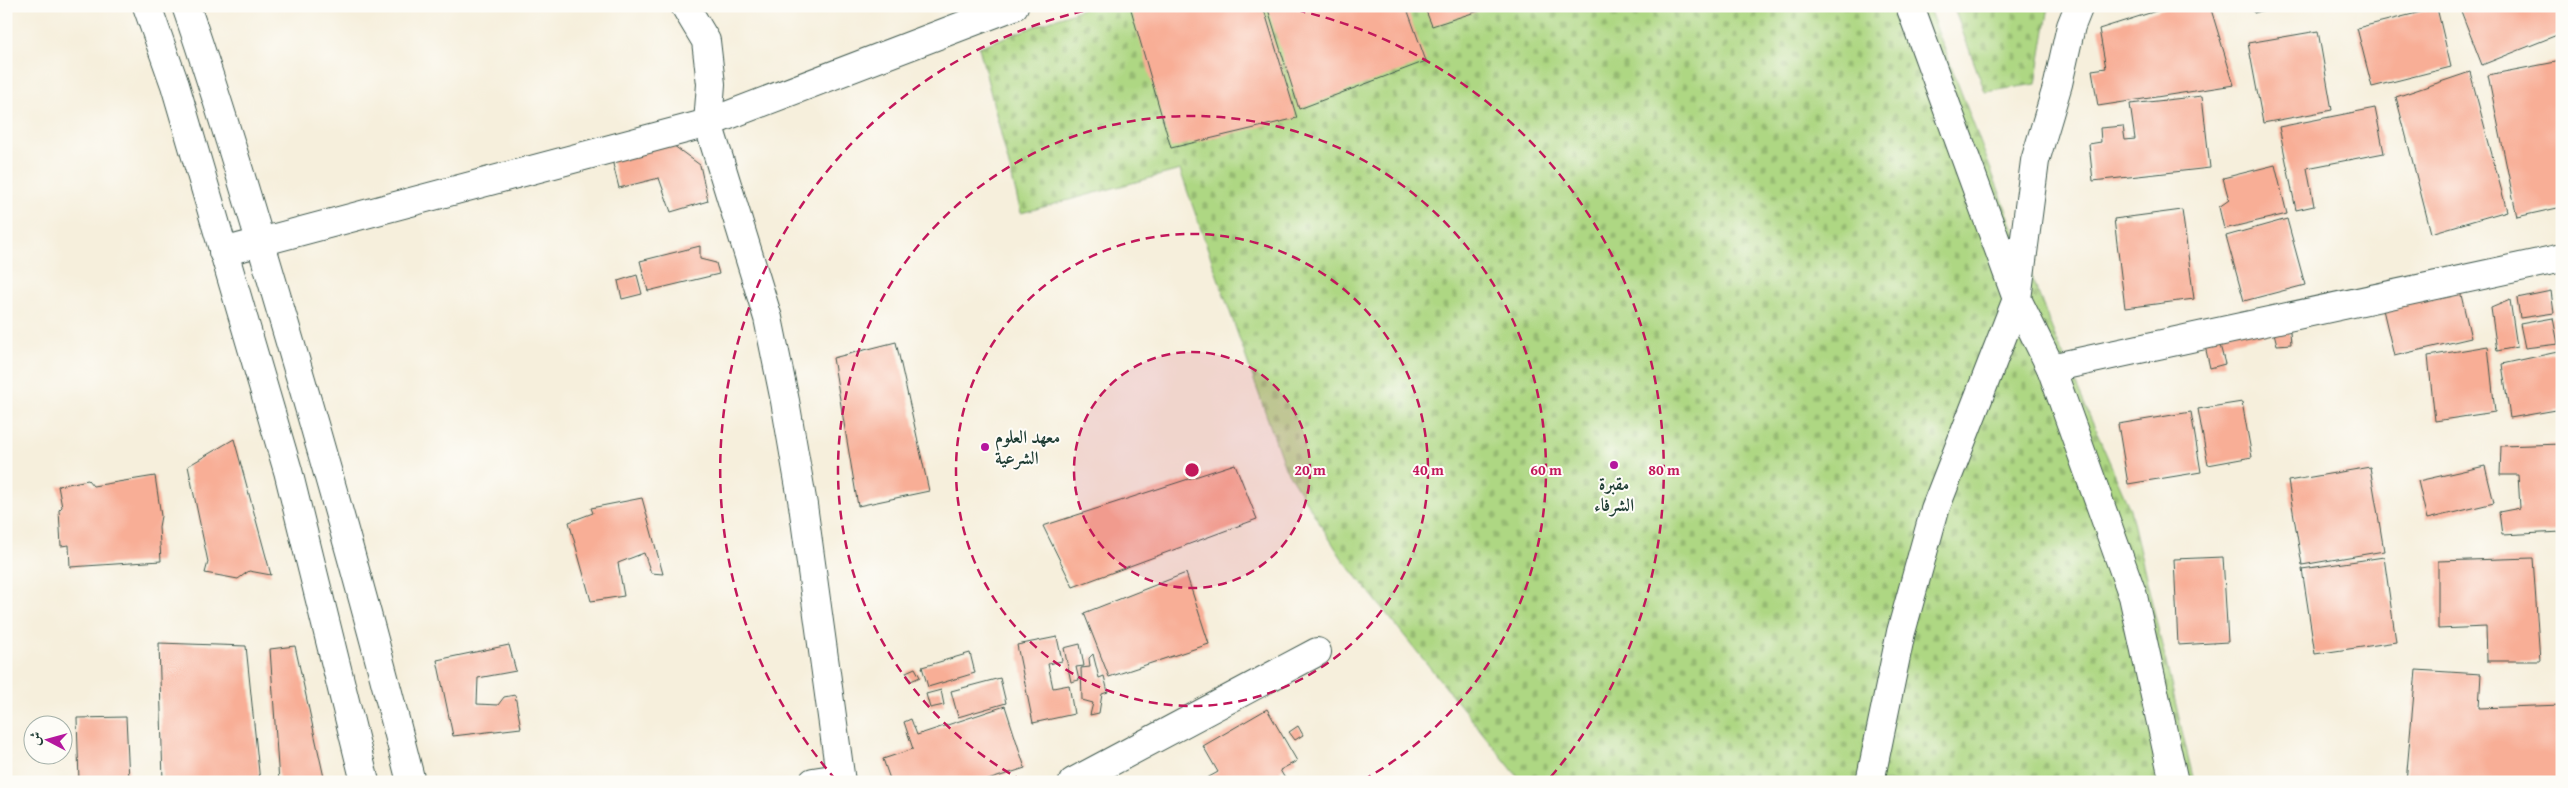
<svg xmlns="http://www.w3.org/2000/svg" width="2568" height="788" viewBox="0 0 2568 788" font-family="'Gentium Book Plus',Amiri,serif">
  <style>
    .cemetery { fill: url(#cemetery-stones); stroke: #668a5c }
    .building { fill: #f8ae96 }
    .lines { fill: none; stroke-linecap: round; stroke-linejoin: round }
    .minor-casing { stroke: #3f584d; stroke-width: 30 }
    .primary-casing { stroke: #3f584d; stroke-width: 30 }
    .minor { stroke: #fff; stroke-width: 28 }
    .primary { stroke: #fff; stroke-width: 28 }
    .ring { fill: none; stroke: #c2185b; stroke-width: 2.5; stroke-dasharray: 9 6 }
    .poi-dot { fill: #b5179e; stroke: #fdfcf7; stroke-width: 2 }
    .labels { text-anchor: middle; stroke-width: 4; stroke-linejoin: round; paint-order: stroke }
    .poi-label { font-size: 18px; font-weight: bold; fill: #1f3d34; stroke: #fdfcf7; text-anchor: start }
    .centre { fill: #c2185b; stroke: #fdfcf7; stroke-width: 2.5 }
    .ring-label { font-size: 15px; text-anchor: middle; font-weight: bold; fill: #c2185b; stroke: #fdfcf7; stroke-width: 4; stroke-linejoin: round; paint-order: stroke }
  </style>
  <defs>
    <pattern id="cemetery-stones" width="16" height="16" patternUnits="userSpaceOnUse" patternTransform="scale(1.25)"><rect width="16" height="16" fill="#aed783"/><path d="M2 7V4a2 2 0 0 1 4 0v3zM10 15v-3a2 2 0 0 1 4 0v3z" fill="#95b972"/></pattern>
  </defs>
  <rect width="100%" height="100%" fill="#fdfcf7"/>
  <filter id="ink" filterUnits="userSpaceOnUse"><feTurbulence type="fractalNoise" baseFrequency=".02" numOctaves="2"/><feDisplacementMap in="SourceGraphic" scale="10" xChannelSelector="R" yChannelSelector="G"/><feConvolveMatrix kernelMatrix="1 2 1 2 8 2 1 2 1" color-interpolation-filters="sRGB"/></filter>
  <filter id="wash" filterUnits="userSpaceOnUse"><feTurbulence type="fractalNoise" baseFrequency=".0096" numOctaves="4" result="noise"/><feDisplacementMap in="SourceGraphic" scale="20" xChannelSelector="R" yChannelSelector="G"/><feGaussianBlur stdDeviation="1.12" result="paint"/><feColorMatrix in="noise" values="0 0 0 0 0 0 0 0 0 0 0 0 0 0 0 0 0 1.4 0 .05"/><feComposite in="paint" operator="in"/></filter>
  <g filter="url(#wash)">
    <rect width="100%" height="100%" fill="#f6efdc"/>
    <g class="cemetery">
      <path d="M1090 6H1928L2054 334 2130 509 2194 782H1522L1341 557 1285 468 1180 170 1021 213 979 47Z"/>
      <path d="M1953 6H2049L2036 84 1985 92Z"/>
    </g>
    <g id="blocks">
      <g class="building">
        <path d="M1130 6H1263L1297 118 1171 148Z"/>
        <path d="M1267 6H1406L1426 61 1299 109Z"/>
        <path d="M1424 6H1491V7L1432 26Z"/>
        <path d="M2172 6H2210L2234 85 2098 106 2092 70 2106 68 2099 29Z"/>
        <path d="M2253 6H2276V7L2254 13Z"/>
        <path d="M2459 6H2562V33L2482 65Z"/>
        <path d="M2437 8 2451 67 2372 87 2357 28Z"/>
        <path d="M2318 31 2332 110 2263 123 2248 43Z"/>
        <path d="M2561 61 2562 182 2559 183 2562 207 2517 217 2488 75Z"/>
        <path d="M2470 72 2507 211 2431 233 2396 97Z"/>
        <path d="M2202 96 2210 168 2093 181 2089 144 2101 142 2100 128 2123 126 2125 140 2135 139 2130 104Z"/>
        <path d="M2375 108 2384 153 2307 168 2314 206 2296 210 2279 127Z"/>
        <path d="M666 140 700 165 708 201 671 212 659 178 619 188 611 156Z"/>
        <path d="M2275 165 2287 214 2224 229 2219 207 2229 200 2223 178Z"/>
        <path d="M2182 210 2194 299 2125 308 2114 219Z"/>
        <path d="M2287 219 2305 285 2244 301 2226 236Z"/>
        <path d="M700 246V259L716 263 719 274 648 291 640 261Z"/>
        <path d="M637 275 642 294 622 299 618 281Z"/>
        <path d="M2458 282 2471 338 2394 356 2381 301Z"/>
        <path d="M2551 291 2554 313 2520 318 2517 298Z"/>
        <path d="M2510 300 2517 347 2497 351 2491 308Z"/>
        <path d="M2553 318 2558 344 2525 348 2520 324Z"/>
        <path d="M2289 319 2291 344 2277 345 2274 333 2220 345 2225 364 2210 368 2203 337Z"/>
        <path d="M896 342 929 491 858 506 833 358Z"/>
        <path d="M2488 346 2495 412 2435 421 2428 356Z"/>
        <path d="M2562 351V409L2510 418 2502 364Z"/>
        <path d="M2242 402 2252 457 2208 465 2198 409Z"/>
        <path d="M2191 412 2201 472 2128 484 2118 424Z"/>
        <path d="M234 439 271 575 249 571 238 579 205 573 208 562 188 466Z"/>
        <path d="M2562 444V532L2502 535 2499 512 2520 508 2518 475H2500L2501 446Z"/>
        <path d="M1235 464 1257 519 1073 587 1043 526Z"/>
        <path d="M2485 466 2494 503 2427 519 2418 481Z"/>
        <path d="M2370 467 2384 551 2302 565 2288 481Z"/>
        <path d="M155 476 161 516 159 527 161 561 70 567 69 545 61 546 59 510 62 507 58 486 88 480 93 486Z"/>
        <path d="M642 498 663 574 651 573 644 553 618 563 624 596 591 601 569 522 593 513 591 508Z"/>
        <path d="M2223 557 2228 642 2178 645 2174 559Z"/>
        <path d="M2384 557 2396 642 2315 654 2302 569Z"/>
        <path d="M2533 558 2540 661H2487L2486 627 2438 629V561Z"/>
        <path d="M1186 573 1209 644 1109 677 1084 613Z"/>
        <path d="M1057 637 1062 661 1048 664 1053 688 1069 685 1074 714 1033 723 1017 645Z"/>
        <path d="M159 643 246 646 260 782H163Z"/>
        <path d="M1080 644 1084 666 1076 667 1079 680 1071 682 1064 648Z"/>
        <path d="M509 645 516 671 478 678 477 704 498 705 504 697 515 695 521 728 453 736 437 660Z"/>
        <path d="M295 646 325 782H279L270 649Z"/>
        <path d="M970 653 975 673 928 687 922 667Z"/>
        <path d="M1093 654 1099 678 1104 676 1108 692 1102 694 1099 713 1090 715 1093 703 1082 700 1081 668 1090 667 1089 658Z"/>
        <path d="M915 668 920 677 911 681 906 672Z"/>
        <path d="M2416 670 2481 674 2479 708 2562 705V782H2406Z"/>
        <path d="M1000 678 1006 703 958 717 951 691Z"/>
        <path d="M941 690 944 705 930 708 926 694Z"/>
        <path d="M1005 706 1025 768 982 782H891L883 759 913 749 904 722 911 719 917 735Z"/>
        <path d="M1267 709 1297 761 1280 770 1287 782H1200L1218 772 1203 746Z"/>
        <path d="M126 717 129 780 79 782 77 718Z"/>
        <path d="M1298 726 1303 735 1295 740 1289 732Z"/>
      </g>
    </g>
  </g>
  <g filter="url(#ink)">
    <use href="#blocks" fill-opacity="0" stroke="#3f584d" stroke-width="1"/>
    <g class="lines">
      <defs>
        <g id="minor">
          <path d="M685 6 706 41 711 84 708 123 768 318 785 401 803 505 841 782"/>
          <path d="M1910 6 2017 299 2051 368 2133 596 2174 782"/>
          <path d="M223 252 708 123 1014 6"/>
          <path d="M2051 368 2562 258"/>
          <path d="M813 782 839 778"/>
          <path d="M1073 782 1317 652"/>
          <path d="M1870 782 1901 632 1935 509 2017 299 2035 161 2058 84 2071 26 2079 6"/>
        </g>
        <g id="primary">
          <path d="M147 6 175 85 288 471 365 782"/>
          <path d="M186 6C223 114 255 223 287 332 331 481 373 631 411 782"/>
        </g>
      </defs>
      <use href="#minor" class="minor-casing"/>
      <use href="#primary" class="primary-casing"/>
      <use href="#minor" class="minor"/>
      <use href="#primary" class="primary"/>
    </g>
  </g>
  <circle cx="1192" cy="470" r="118" fill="#c2185b" fill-opacity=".12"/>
  <g class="ring">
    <circle cx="1192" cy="470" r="118"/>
    <circle cx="1192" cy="470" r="236"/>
    <path d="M1023 781A354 354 0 1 1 1361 781"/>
    <path d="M836 780A472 472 0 0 1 1102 7M1282 7A472 472 0 0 1 1548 780"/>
  </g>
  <g class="poi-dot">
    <circle cx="985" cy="447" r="5"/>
    <circle cx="1614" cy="465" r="5"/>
  </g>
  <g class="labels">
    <g class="poi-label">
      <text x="995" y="443">معهد العلوم<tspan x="995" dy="21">الشرعية</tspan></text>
      <text x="1614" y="490" text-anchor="middle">مقبرة<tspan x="1614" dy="21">الشرفاء</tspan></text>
    </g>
  </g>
  <circle cx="1192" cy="470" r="8" class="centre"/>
  <g class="ring-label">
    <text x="1310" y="475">20 m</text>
    <text x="1428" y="475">40 m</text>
    <text x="1546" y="475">60 m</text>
    <text x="1664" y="475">80 m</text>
  </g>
  <rect width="2568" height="788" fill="none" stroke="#fdfcf7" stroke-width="25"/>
  <g transform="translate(48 740) rotate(276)"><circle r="24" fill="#fdfcf7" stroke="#a4b0a9"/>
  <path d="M0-4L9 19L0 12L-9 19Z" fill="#b5179e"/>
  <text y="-8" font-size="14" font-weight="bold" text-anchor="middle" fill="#1f3d34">ش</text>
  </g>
</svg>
